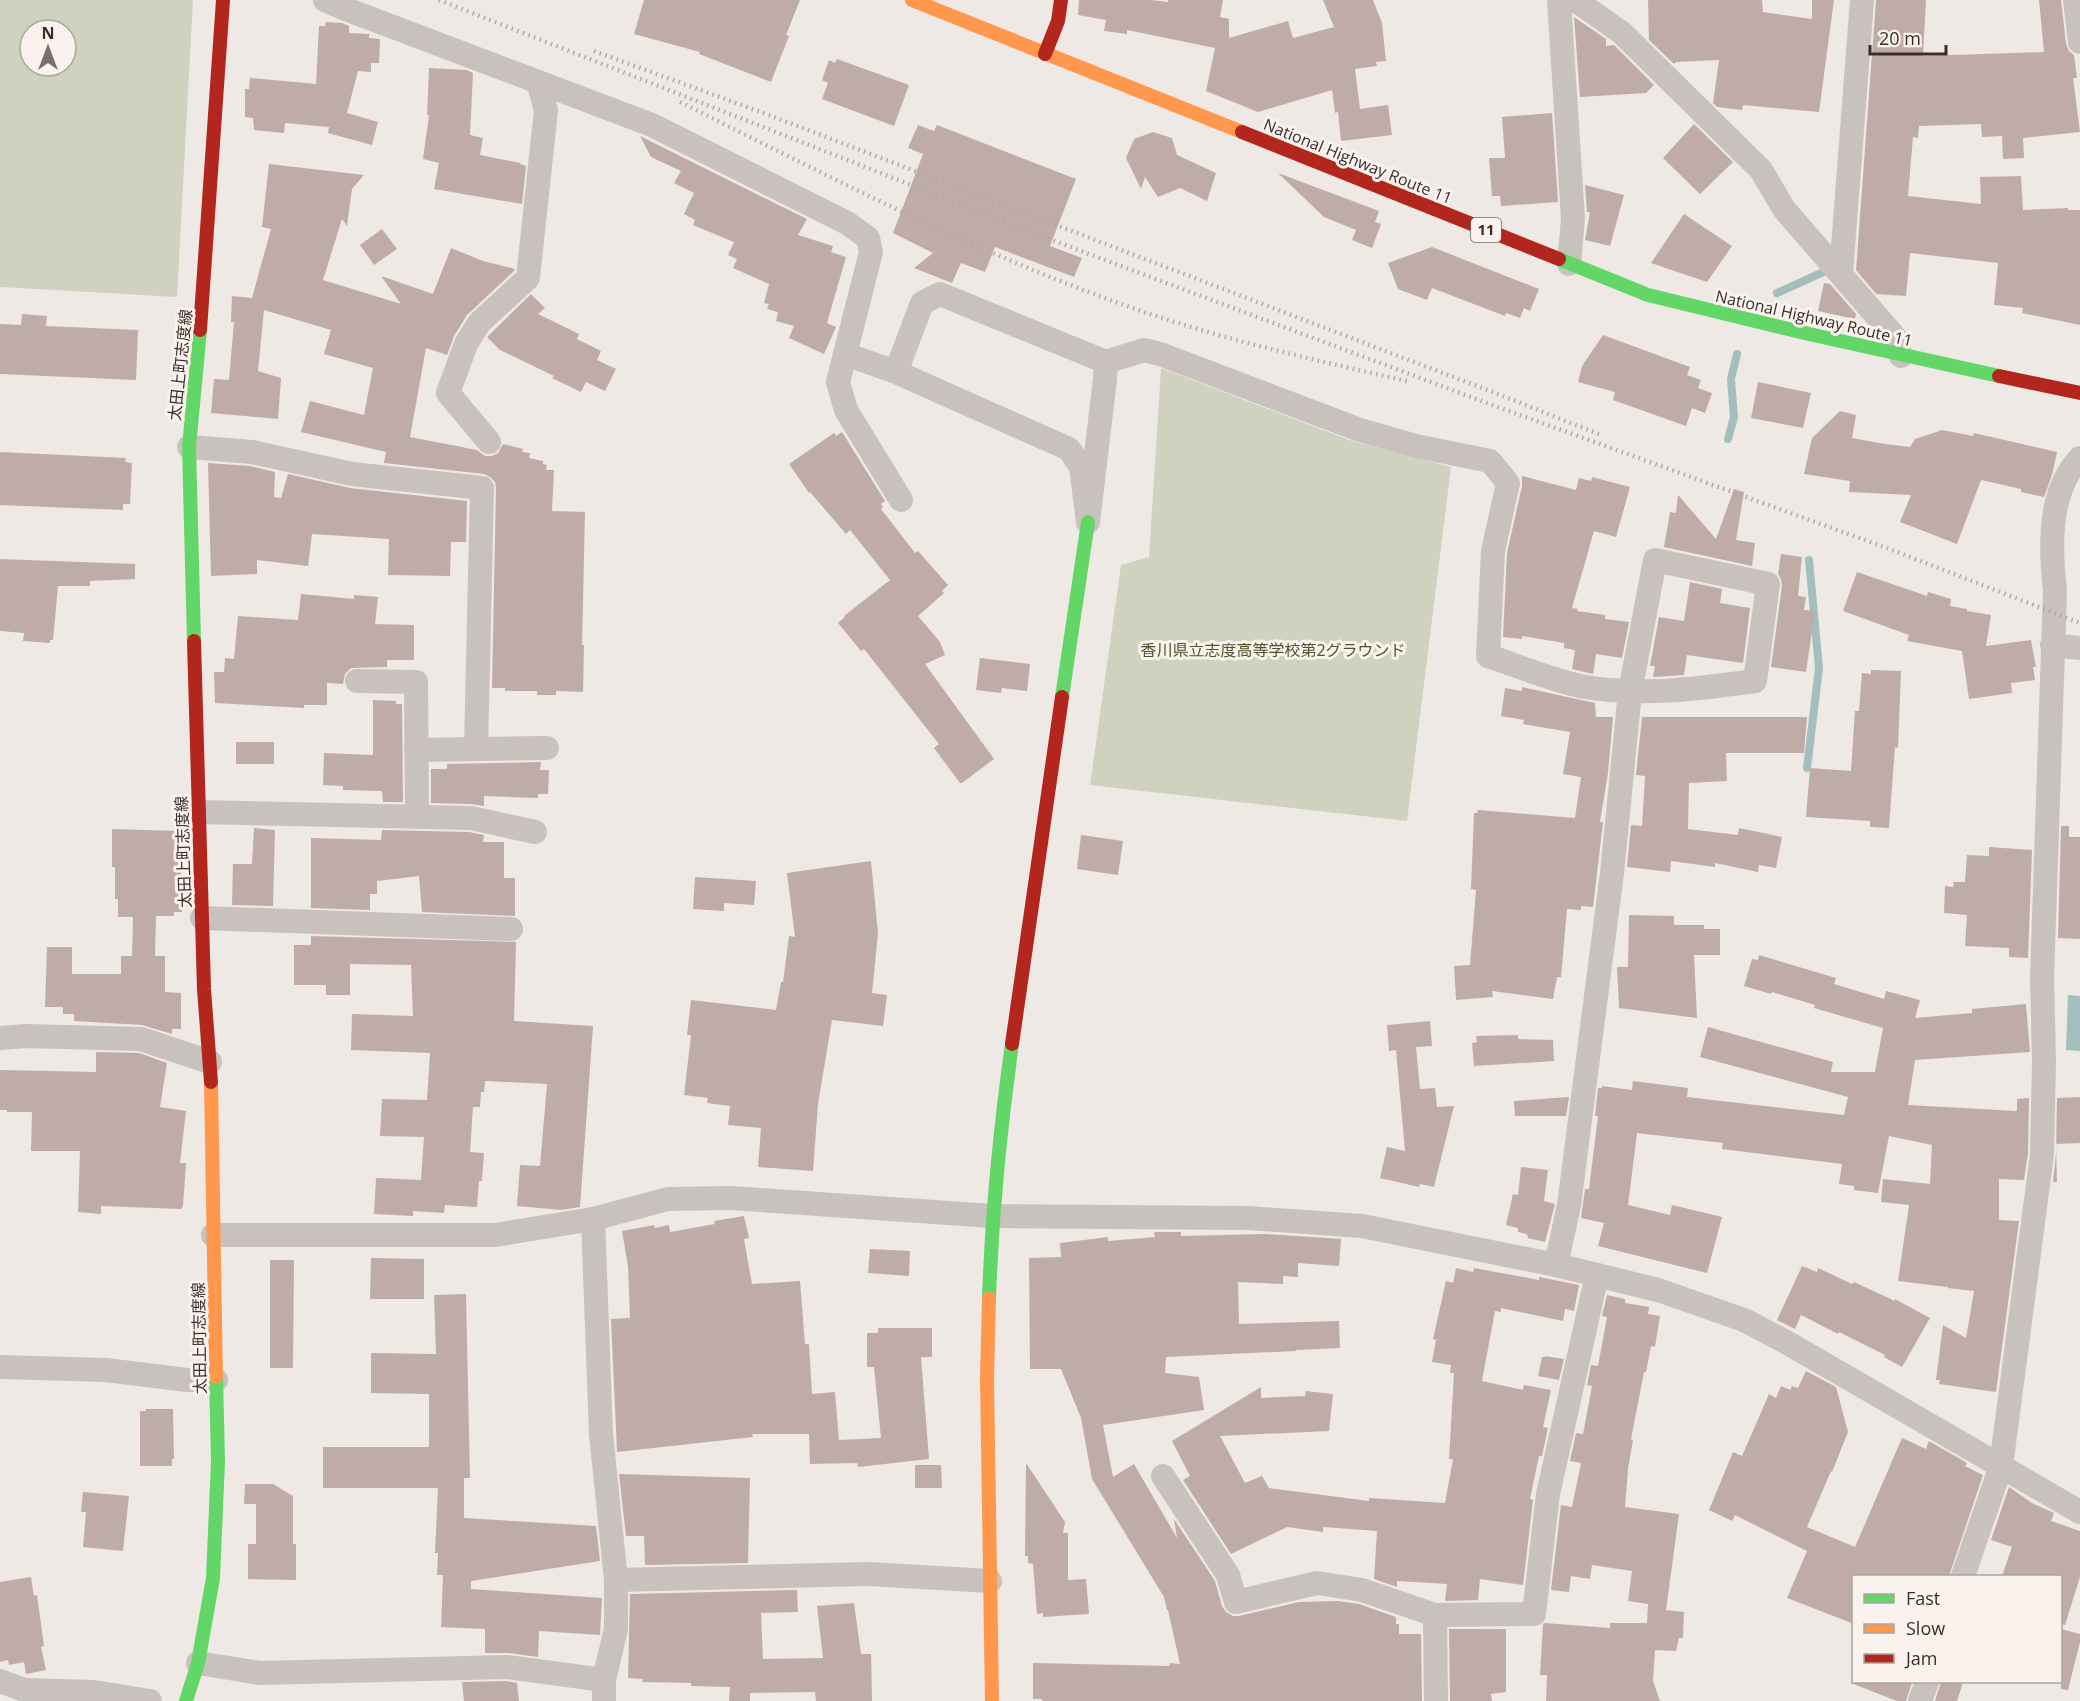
<svg xmlns="http://www.w3.org/2000/svg" width="2080" height="1701" viewBox="0 0 2080 1701" font-family="'Open Sans','Noto Sans JP',sans-serif">
  <style>
    .green { fill: #d0d2c0; fill-rule: evenodd }
    .water { fill: #a2bfbd }
    .lines { fill: none; stroke-linecap: round; stroke-linejoin: round }
    .stream { stroke: #a2bfbd; stroke-width: 8 }
    .building { fill: #c0aca7 }
    .street { stroke: #c8c1bd; stroke-width: 24 }
    .fast { stroke: #63d668; stroke-width: 14 }
    .slow { stroke: #ff974d; stroke-width: 14 }
    .jam { stroke: #b3261e; stroke-width: 14 }
    .rail { stroke: #b0aaa7; stroke-width: 4.5; stroke-dasharray: 1.5 4.5; stroke-linecap: butt }
    .labels { text-anchor: middle; stroke-width: 6; stroke-linejoin: round; paint-order: stroke }
    .shield { fill: #faf3ed; stroke: #736965; stroke-width: 1.5 }
    .shield-label { font-size: 15px; font-weight: bold; fill: #392e2b }
    .street-label { font-size: 16px; fill: #392e2b; stroke: #faf3ed }
    .park-label { font-size: 16px; fill: #4b5530; stroke: #faf3ed }
  </style>
  <rect width="100%" height="100%" fill="#eee9e5"/>
  <g class="green">
    <path d="M0 0H193L177 297 0 287ZM30 30H66V66H30Z"/>
    <path d="M1161 368 1352 441 1451 467 1407 821 1090 785 1121 565 1149 557Z"/>
  </g>
  <path class="water" d="M2068 995 2080 996V1051L2066 1050Z"/>
  <g class="lines">
    <g class="stream">
      <path d="M1777 293 1830 269"/>
      <path d="M1728 439 1734 417 1731 379 1737 354"/>
      <path d="M1807 768 1819 668 1809 560"/>
    </g>
  </g>
  <g class="building">
    <path d="M644 0H800L786 35 789 36 771 82 699 54 700 52 634 34Z"/>
    <path d="M1079 0H1151L1168 2V0H1223L1220 17 1229 19V38L1288 21 1293 38 1334 27 1323 0H1373L1382 23 1386 61 1376 62 1377 66 1355 69 1360 109 1388 105 1392 135 1341 141 1338 112 1335 113 1332 90 1258 112 1206 91 1215 48 1127 30V34L1104 31 1106 20 1078 15Z"/>
    <path d="M1648 0H1762L1763 12 1812 19V0H1834L1819 112 1743 105 1742 110 1717 107 1713 103 1719 60 1676 62 1674 64 1649 40Z"/>
    <path d="M1876 0H1926L1923 56 2044 52 2039 0H2061L2066 44 2069 51 2074 55 2077 78H2073L2080 132 2023 138 2024 158 2003 159 2002 136 1982 137 1981 124 1919 126 1918 138 1913 137 1908 196 1981 204 1980 177 2021 176 2023 210 2068 208V210H2080V325L2022 313 2023 308 1994 305 1998 263 1910 253 1906 296 1876 294 1856 270Z"/>
    <path d="M1574 17 1606 39V46L1614 45 1654 85 1646 93 1580 97Z"/>
    <path d="M326 22 342 23 349 26V33L369 34V38L380 39 379 63H371V72L358 71 347 113 378 122 372 145 328 133 329 127 285 123 284 133 254 130 253 118 245 117V89H249L250 78 316 84 319 26H325Z"/>
    <path d="M837 59 909 85 894 126 822 99 828 83 822 80 829 60 835 63Z"/>
    <path d="M429 68 467 70 473 73 470 135 483 138 480 155 520 163V164L526 166 522 204 434 189 439 163 423 159 429 115H427Z"/>
    <path d="M1552 113 1558 202 1501 206 1500 196H1492L1489 158H1505L1502 117Z"/>
    <path d="M1694 124 1733 162 1700 194 1663 158Z"/>
    <path d="M918 125 934 131 937 125 1076 179 1050 246 1082 258 1074 277 995 247 985 272 961 263 952 283 914 268 933 253 893 233 923 154 908 148Z"/>
    <path d="M1153 132 1172 138 1177 155 1216 173 1207 201 1180 188 1158 197 1145 177 1141 189 1126 158 1134 139Z"/>
    <path d="M640 136 807 219 798 235 833 246 831 252 846 257 827 323 836 327 824 354 789 338 794 326 776 321 778 312 767 309 769 304 764 303 769 284 733 268 737 259 728 255 734 242 693 225 695 220 684 214 694 193 674 183 681 171 651 157Z"/>
    <path d="M269 164 364 175 352 189 347 226 342 219 323 280 401 304 381 276 433 294 451 248 483 261 515 269 514 271 467 315 454 336 447 355 426 348 410 437 477 450 485 456H492L498 453 503 444 523 449 522 452 530 453 529 458 543 461V464L547 465 546 470H554L552 511 585 512 582 645H584L583 692 556 691V695H537V691H505V688H492L496 488 495 482 490 477 484 474 384 463 386 452 301 432 310 401 364 415 373 368 324 354 331 330 264 310 258 371 281 378 278 419 211 413 214 379 229 380 234 322H231L232 296 252 298 271 229 262 227Z"/>
    <path d="M1278 173 1379 211 1375 222 1381 224 1372 248 1352 240 1356 230 1324 217Z"/>
    <path d="M1585 185 1624 195 1610 246 1585 240 1590 212H1587Z"/>
    <path d="M1684 214 1732 246 1707 282 1651 263Z"/>
    <path d="M382 229 397 249 374 265 360 245Z"/>
    <path d="M1432 247 1539 289 1530 311 1524 308 1520 318 1506 313 1505 316 1432 288 1427 300 1398 289 1388 263Z"/>
    <path d="M1824 283 1830 284 1856 314 1855 319 1818 311Z"/>
    <path d="M531 294 545 308 538 314 579 334 577 339 601 351 597 360 616 369 605 391 586 382 581 392 552 378 554 376 500 350 487 337Z"/>
    <path d="M22 314 47 316 46 326 138 330 136 380 0 374V324L21 325Z"/>
    <path d="M1603 335 1690 367 1687 375 1701 380 1698 388 1712 393 1705 413 1692 408 1686 426 1613 400 1615 392 1578 382 1582 366Z"/>
    <path d="M1758 382 1811 393 1803 428 1751 418Z"/>
    <path d="M1840 411 1856 415 1852 438 1885 444 1910 447 1915 439 1942 430 1973 436 1974 433 2057 452 2052 475 2044 497 2021 492V489L1981 480 1957 544 1900 522 1911 495 1849 492 1850 481 1804 474 1812 438Z"/>
    <path d="M842 432 885 501 881 504 883 507 881 509 915 553 918 551 948 585 942 591 944 593 918 616 940 642 945 655 925 664 994 759 962 783H960L934 748 939 744 864 649 861 651 838 623 845 617 844 616 890 580 850 530 846 534 810 492 809 493 789 464 834 433 836 436Z"/>
    <path d="M0 452 126 458 125 462 132 463 130 504H123V510L0 505Z"/>
    <path d="M208 463 250 466 275 472 274 497 281 498 288 474 350 488 467 501 466 542H451L450 576 388 575 389 539 312 534 308 566 257 560V574L211 576Z"/>
    <path d="M1522 476 1576 490 1579 478 1591 481 1592 477 1630 487 1616 537 1594 531 1572 608 1578 609 1577 611 1605 615V619L1629 622 1622 658 1596 654 1593 674 1572 669 1575 650 1564 648V643L1522 636V639L1503 637 1507 553 1522 486Z"/>
    <path d="M1734 489 1744 492 1736 540 1755 543 1752 566 1664 547 1670 512 1676 513 1678 495 1716 539Z"/>
    <path d="M1781 554 1802 557 1798 596 1806 597 1804 610 1815 611 1806 672 1771 667 1782 586 1781 579 1778 574Z"/>
    <path d="M0 559 135 564V579L90 581V586H58L53 640H50V643L23 641 24 633 0 631Z"/>
    <path d="M1857 572 1927 596 1928 592 1951 599 1950 606 1967 609V611L1991 615 1986 646 2031 640 2036 667H2033L2035 680 2011 683 2012 693 1969 699 1962 651 1907 641 1909 635 1843 611Z"/>
    <path d="M1690 582 1722 589 1720 603 1750 608 1743 663 1687 655 1684 675 1653 677 1655 666H1650L1659 617 1684 621Z"/>
    <path d="M301 594 354 599V595L378 597 375 624 414 625V660H387V667L351 668 345 674 343 684 327 683V705H304V708L215 703 214 672H224L225 658 234 659 238 616 298 620Z"/>
    <path d="M980 658 1030 664 1027 691 1002 688 1001 693 976 690Z"/>
    <path d="M1871 670 1901 671 1898 748 1895 747 1889 828 1870 827V821L1806 817 1810 768 1851 771 1855 711H1859L1862 673 1871 674Z"/>
    <path d="M1522 687 1595 703 1596 717H1613L1608 773 1600 822H1603L1593 907 1581 906V910L1567 909 1561 977H1557L1553 999 1492 991 1493 997 1456 1000 1454 966 1470 965 1476 890 1471 889 1474 813H1477L1478 810 1575 818 1581 777 1563 774 1570 732 1523 724 1524 720 1501 716 1505 688 1522 691Z"/>
    <path d="M373 700 396 701V704H402L403 802H383L382 791 343 790V786L323 785 324 753 373 755Z"/>
    <path d="M1642 717H1807L1804 753H1726L1727 781 1689 783 1688 829 1738 835 1739 828 1782 837 1776 868 1759 865 1758 872 1715 863V867L1671 861 1670 872 1627 867 1631 825 1642 826 1645 776 1636 775Z"/>
    <rect x="236" y="742" width="38" height="22"/>
    <path d="M541 762 540 770H549L548 794H538V798L484 796V806L471 804 431 803V769H447V764Z"/>
    <path d="M2061 826H2069V837H2080V939L2058 938Z"/>
    <path d="M254 828 275 830 273 906 232 905 233 864H252Z"/>
    <path d="M112 829 180 831 182 912H174V916H156L155 956H165V992L181 993V1029H172V1034L142 1025 74 1021V1014H63V1007H45L47 947H72V974H121V956H132L133 917H118V899H115V867H112Z"/>
    <path d="M382 830 469 832 484 835 483 842H504V878H515V916L422 912 419 876 377 881V894H370V910L311 908V838L381 840Z"/>
    <path d="M1081 835 1123 841 1118 875 1077 869Z"/>
    <path d="M1989 847 2032 850 2028 958 2009 957V948L1965 946 1967 915 1944 913 1945 886 1953 887 1954 882H1965L1967 855 1989 856Z"/>
    <path d="M871 861 878 933 872 993 887 995 883 1026 832 1020 818 1104 813 1171 758 1167 761 1128 728 1125 730 1106 707 1103 708 1098 684 1095 691 1035H687L691 1000 776 1010 781 982H783L789 936 795 937 787 873Z"/>
    <path d="M695 877 756 881 754 905 724 903V911L693 909Z"/>
    <path d="M1629 915 1674 916V925H1704V929H1720V955H1694L1697 1018 1619 1008 1617 967H1628Z"/>
    <path d="M311 936 516 942 514 1021 593 1026 580 1207 561 1210 517 1206 520 1165 540 1166 547 1084 485 1081 484 1092H481L480 1107H473L470 1152 484 1153 482 1181H479L477 1207 445 1205 444 1213 413 1211V1216L374 1214 376 1178 421 1180 424 1137 380 1136 382 1099 427 1100 430 1053 351 1050 352 1014 413 1016 411 965 350 964V995H326V985H294V945H311Z"/>
    <path d="M1759 955 1836 978 1834 984 1884 999 1886 991 1920 1000 1915 1018 1972 1013V1009L2026 1004 2030 1052 1915 1060 1908 1105 2017 1111V1099L2029 1098 2028 1153 2024 1180 1999 1179V1220L2019 1221 1996 1392 1939 1384 1940 1380H1936L1943 1325 1966 1338 1974 1291 1948 1288V1286L1947 1287 1898 1281 1909 1205 1881 1202 1883 1179 1930 1184 1932 1145 1889 1136 1878 1193 1854 1190V1186L1839 1184 1842 1164 1722 1149 1723 1143 1637 1133 1628 1205 1670 1215 1672 1205 1722 1217 1707 1273 1598 1246 1604 1223 1581 1218 1585 1189H1589L1598 1116H1595L1598 1088H1602V1086L1632 1090 1633 1081 1688 1088 1687 1097 1844 1115 1848 1097 1700 1057 1708 1027 1833 1062 1831 1072H1875L1883 1028 1814 1008 1815 1005 1772 992 1771 994 1744 986 1752 959 1758 960Z"/>
    <path d="M1430 1021 1432 1046 1416 1047 1420 1089 1435 1088 1437 1107 1454 1106 1434 1187 1420 1184 1419 1187 1380 1178 1387 1147 1405 1151 1396 1050 1389 1051 1387 1025Z"/>
    <path d="M1518 1035V1039L1553 1040 1554 1061 1474 1066 1472 1043 1477 1042 1476 1036Z"/>
    <path d="M96 1052 139 1053 167 1063 160 1107 186 1111 180 1163H186L183 1206 181 1209 101 1206V1214L78 1212 80 1151H31L32 1112H7V1110H0V1070L96 1072Z"/>
    <path d="M1569 1097 1566 1116H1515L1514 1101Z"/>
    <path d="M2080 1097V1143L2056 1144 2057 1182H2053L2056 1154 2057 1098Z"/>
    <path d="M1521 1167 1548 1170 1544 1201 1555 1204 1545 1242 1528 1238 1527 1234 1518 1232V1228L1506 1225 1513 1194 1518 1195Z"/>
    <path d="M744 1216 749 1238 744 1239 752 1284 800 1281 805 1344H809L812 1394 835 1392 839 1440 881 1438 874 1367H867V1333H878V1328H932V1357H921L929 1459 858 1467 857 1463 810 1464 809 1434H752L753 1437 617 1452 611 1319 630 1318 628 1266 622 1231 654 1225 655 1228 669 1225 670 1232 715 1224 714 1221Z"/>
    <path d="M1154 1232H1181V1236L1265 1234 1341 1239 1339 1266 1298 1263V1277L1283 1276V1284L1238 1282 1239 1324 1339 1321 1340 1348 1296 1350V1351L1166 1357 1165 1373 1199 1377 1204 1410 1103 1425 1113 1477 1134 1464 1177 1538 1174 1519 1215 1581 1222 1606 1226 1612 1233 1616H1239L1299 1602 1338 1601 1359 1604 1396 1617V1624H1399V1634H1421L1422 1701H1042V1699H1033V1663L1169 1666 1170 1663 1180 1664 1168 1610H1167L1164 1597 1092 1479 1081 1418 1061 1369H1030L1029 1258 1061 1257 1060 1243 1108 1237V1241L1155 1237Z"/>
    <path d="M870 1249 910 1251 909 1276 868 1273Z"/>
    <path d="M371 1258 424 1259V1299H370Z"/>
    <path d="M270 1260H294L293 1368H270Z"/>
    <path d="M1802 1266 1817 1272 1818 1268 1852 1284 1854 1282 1895 1301V1299L1930 1318 1902 1367 1884 1357 1885 1355 1839 1332 1838 1334 1801 1315 1795 1329 1777 1320Z"/>
    <path d="M1456 1268 1473 1272 1474 1268 1539 1280V1277L1579 1285 1574 1311 1565 1309 1563 1321 1501 1308V1312L1495 1311 1482 1381 1523 1390 1524 1385 1551 1390 1543 1427 1548 1428 1542 1456H1539L1530 1499 1533 1500 1523 1585 1480 1579 1478 1600 1445 1601 1447 1584 1397 1581V1587L1374 1579 1377 1531 1323 1527V1532L1287 1527 1231 1554 1183 1480 1190 1476 1172 1441 1261 1387V1398L1305 1396 1306 1391 1333 1394 1329 1431 1220 1436 1245 1483 1262 1476 1269 1488 1369 1501V1498L1445 1503 1453 1459H1449L1454 1373H1450L1451 1365 1432 1362 1436 1340 1433 1339 1446 1281 1453 1283Z"/>
    <path d="M466 1294 470 1478H464V1518L596 1526 600 1561 471 1581V1589L602 1598 600 1635 539 1631 538 1657 509 1653H485V1629L441 1627 443 1575H437L438 1553H435L438 1488H323V1447H429V1394L371 1393V1353L436 1354 434 1295Z"/>
    <path d="M1607 1295 1625 1299V1303L1649 1307 1648 1314 1660 1316 1655 1347 1651 1346 1646 1372H1644L1631 1439 1633 1440 1628 1469 1625 1507 1679 1514 1666 1610 1684 1612 1683 1638H1679L1676 1651 1655 1650 1653 1681 1660 1701H1546L1547 1675H1540L1543 1624 1545 1623 1610 1628V1623H1647L1648 1604 1628 1601 1632 1571 1592 1565 1590 1579 1571 1576 1569 1592 1551 1590 1561 1505 1572 1507 1581 1463 1570 1461 1576 1433 1583 1434 1592 1386 1587 1385 1591 1365 1598 1366 1607 1317 1602 1316Z"/>
    <path d="M1545 1356 1564 1359 1559 1380 1538 1376 1542 1357H1545Z"/>
    <path d="M1806 1371 1836 1387 1848 1432 1832 1472 1831 1471 1807 1527 1855 1547 1902 1438 1926 1449 1929 1441 1967 1463 1965 1466 1983 1475 1949 1576H1854V1624L1787 1598 1807 1551 1735 1515 1732 1521 1709 1510 1733 1452 1742 1456 1769 1394 1776 1398 1781 1386 1790 1390 1792 1386 1798 1388Z"/>
    <path d="M146 1409H173L174 1459H172V1466H140V1411H146Z"/>
    <path d="M1026 1463 1065 1522 1063 1533H1068V1580L1086 1579 1089 1614 1043 1617V1613L1037 1614 1033 1564 1028 1563V1556H1025Z"/>
    <path d="M915 1465H941L942 1488H915Z"/>
    <path d="M619 1474 750 1478 748 1563 645 1565 644 1536H626Z"/>
    <path d="M245 1484H273L293 1496V1544H296V1580L248 1579V1544H256V1504H244Z"/>
    <path d="M2009 1487 2032 1503 2054 1513 2051 1521 2080 1531V1577L2065 1625 2061 1624V1576H2002L2012 1547 1991 1540Z"/>
    <path d="M83 1492 129 1496 123 1551 83 1547 86 1512H81Z"/>
    <path d="M31 1577 34 1596 37 1595 44 1646 41 1647 46 1670 26 1674 24 1662 9 1665 8 1660 0 1662V1582Z"/>
    <path d="M797 1590 798 1612 761 1613 763 1659 823 1658 817 1606 854 1603 861 1654H871L872 1701H816L815 1692 750 1693V1701H729L730 1687 691 1686V1683L642 1682 643 1679 628 1678 630 1594Z"/>
    <path d="M1449 1629H1506V1692L1491 1694 1492 1701H1450Z"/>
    <path d="M2061 1629 2080 1634V1642L2068 1690 2061 1689Z"/>
    <path d="M506 1681 517 1683 519 1701H464L462 1682Z"/>
    <path d="M1851 1682H1912L1906 1701H1897L1851 1683Z"/>
    <path d="M1941 1682H1963L1957 1701H1935Z"/>
  </g>
  <g class="lines">
    <g class="street">
      <path d="M325 0 343 8 652 125 847 223 868 238 871 252 838 382 846 410 901 500"/>
      <path d="M1559 0 1573 219 1569 264"/>
      <path d="M1575 0 1622 33 1761 170 1784 209 1894 336 1901 356"/>
      <path d="M2075 0 2080 42"/>
      <path d="M1841 273 1862 0"/>
      <path d="M845 354 896 372 1069 449 1081 467 1088 522 1105 379 1106 362 940 294 922 303 896 372"/>
      <path d="M1106 362 1144 350 1160 354 1360 430 1416 446 1490 461 1508 483 1493 551 1488 656C1518 666 1549 679 1580 686 1638 697 1697 689 1755 681L1768 584 1655 560 1630 692 1612 873 1569 1205 1556 1265"/>
      <path d="M489 442 448 393 466 344 479 323 528 278 546 110 538 82"/>
      <path d="M189 447 252 452 352 474 482 488 476 749"/>
      <path d="M2052 645 2080 648"/>
      <path d="M357 681 416 682 417 817"/>
      <path d="M416 750 547 748"/>
      <path d="M198 812 471 818 535 832"/>
      <path d="M202 918 511 929"/>
      <path d="M0 1038 26 1036 141 1039 210 1062"/>
      <path d="M593 1219 601 1434 616 1580V1629L604 1680V1701"/>
      <path d="M213 1235H495L593 1219 668 1199 731 1198 992 1216 1248 1218 1362 1226 1556 1265 1658 1290 1744 1320 1786 1342 2080 1512"/>
      <path d="M0 1367 106 1370 187 1380H216"/>
      <path d="M1163 1476 1228 1575 1236 1602 1317 1583 1362 1590 1435 1615 1534 1614 1548 1494 1597 1275"/>
      <path d="M1963 1576 2001 1466 2042 1154 2044 1061 2042 978 2055 590C2050 548 2048 491 2080 458"/>
      <path d="M616 1580 869 1574 990 1581"/>
      <path d="M1435 1615 1436 1701"/>
      <path d="M198 1663 260 1673 507 1667 604 1680"/>
      <path d="M0 1681 24 1690 94 1692 150 1701"/>
      <path d="M1920 1701 1927 1682"/>
    </g>
    <g class="fast">
      <path d="M1559 259 1648 295 1809 334 1999 376"/>
      <path d="M194 641 189 447 200 330"/>
      <path d="M1062 697 1088 522"/>
      <path d="M989 1298C992 1212 1000 1129 1012 1044"/>
      <path d="M186 1701 198 1663 213 1578 218 1461 216 1377"/>
    </g>
    <g class="slow">
      <path d="M912 0 1242 132"/>
      <path d="M211 1082 216 1377"/>
      <path d="M989 1298 987 1379 992 1701"/>
    </g>
    <g class="jam">
      <path d="M1045 54 1058 21 1061 0"/>
      <path d="M1242 132 1559 259"/>
      <path d="M200 330 223 0"/>
      <path d="M1999 376 2080 393"/>
      <path d="M194 641 204 989 211 1082"/>
      <path d="M1012 1044 1062 697"/>
    </g>
    <g class="rail">
      <path d="M439 0 1049 239 1495 406 1887 548 2080 623"/>
      <path d="M594 51 766 114 1503 396 1601 435"/>
      <path d="M680 102C822 173 964 247 1113 301 1210 337 1311 359 1411 382"/>
    </g>
  </g>
  <g class="labels">
    <rect class="shield" x="1471" y="218" width="30" height="24" rx="4.5"/>
    <g class="shield-label">
      <text x="1486" y="235">11</text>
    </g>
    <g class="street-label">
      <text transform="translate(1358 161) rotate(22)" y="6">National Highway Route 11</text>
      <text transform="translate(1814 318) rotate(13)" y="6">National Highway Route 11</text>
      <text transform="translate(180 365) rotate(-84)" y="6">太田上町志度線</text>
      <text transform="translate(183 852) rotate(-92)" y="6">太田上町志度線</text>
      <text transform="translate(199 1338) rotate(-91)" y="6">太田上町志度線</text>
    </g>
    <g class="park-label">
      <text x="1273" y="656">香川県立志度高等学校第2グラウンド</text>
    </g>
  </g>
  <rect x="1852" y="1575" width="210" height="108" fill="#faf3ed" stroke="#ada49f" stroke-width="1.5"/>
  <rect x="1864" y="1594" width="30" height="9" fill="#63d668" stroke="#ada49f" stroke-width="1.5"/>
  <text x="1906" y="1605" font-size="18" fill="#392e2b">Fast</text>
  <rect x="1864" y="1624" width="30" height="9" fill="#ff974d" stroke="#ada49f" stroke-width="1.5"/>
  <text x="1906" y="1635" font-size="18" fill="#392e2b">Slow</text>
  <rect x="1864" y="1654" width="30" height="9" fill="#b3261e" stroke="#ada49f" stroke-width="1.5"/>
  <text x="1906" y="1665" font-size="18" fill="#392e2b">Jam</text>
  <g transform="translate(48 48)"><circle r="28" fill="#faf3ed" stroke="#ada49f" stroke-width="1.5"/>
  <path d="M0-4.5L10 22L0 15L-10 22Z" fill="#786f6c"/>
  <text y="-9" font-size="16" font-weight="bold" text-anchor="middle" fill="#392e2b">N</text>
  </g>
  <path d="M1870 45v9h76v-9" fill="none" stroke="#392e2b" stroke-width="3"/>
  <text x="1879" y="45" font-size="18" fill="#392e2b" stroke="#faf3ed" stroke-width="4.5" paint-order="stroke">20 m</text>
</svg>
